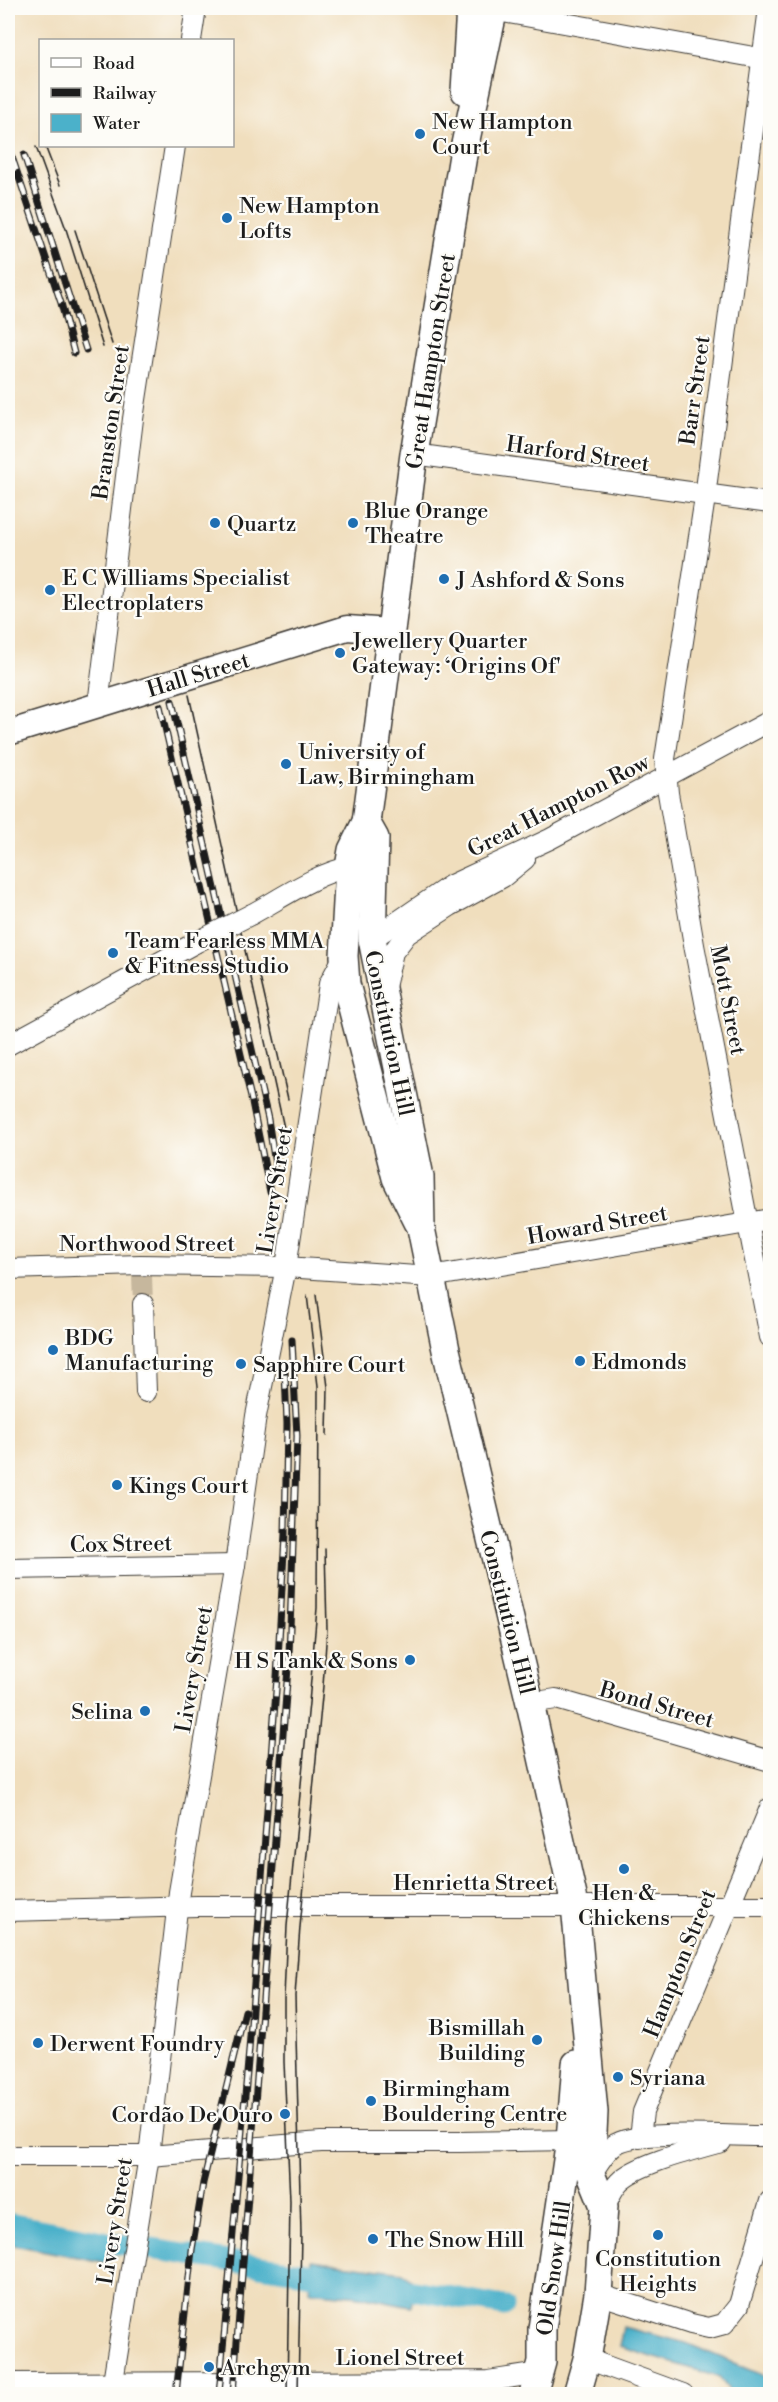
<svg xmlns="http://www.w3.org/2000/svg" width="778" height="2402" viewBox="0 0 778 2402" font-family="'Libre Bodoni',serif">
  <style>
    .water { fill: #4bb1ca; stroke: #346673; stroke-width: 1.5 }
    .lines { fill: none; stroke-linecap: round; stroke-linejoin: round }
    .canal { stroke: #4bb1ca; stroke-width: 21 }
    .minor-tunnel { stroke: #c6b79d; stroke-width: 20; stroke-dasharray: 20 10; stroke-linecap: butt }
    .minor-casing { stroke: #3c3934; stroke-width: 22 }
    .tertiary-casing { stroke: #3c3934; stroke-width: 27 }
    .secondary-casing { stroke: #3c3934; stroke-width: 30 }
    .minor { stroke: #fff; stroke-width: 20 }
    .tertiary { stroke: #fff; stroke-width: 24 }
    .secondary { stroke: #fff; stroke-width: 27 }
    .tram { stroke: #1c1c1c; stroke-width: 1.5 }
    .rail-casing { stroke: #1c1c1c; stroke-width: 7 }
    .rail { stroke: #fdfcf7; stroke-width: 4.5; stroke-dasharray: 14; stroke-linecap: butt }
    .minor-bridge-casing { stroke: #3c3934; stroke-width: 22; stroke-linecap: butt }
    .minor-bridge { stroke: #fff; stroke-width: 20 }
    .poi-dot { fill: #1f6fb2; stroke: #fdfcf7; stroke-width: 2 }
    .labels { text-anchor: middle; stroke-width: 4.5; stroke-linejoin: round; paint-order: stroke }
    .poi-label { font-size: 22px; fill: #1c1c1c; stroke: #fdfcf7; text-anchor: start }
    .street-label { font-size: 22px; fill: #1c1c1c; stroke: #fdfcf7 }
  </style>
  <rect width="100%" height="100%" fill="#fdfcf7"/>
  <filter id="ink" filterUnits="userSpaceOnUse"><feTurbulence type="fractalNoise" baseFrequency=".0167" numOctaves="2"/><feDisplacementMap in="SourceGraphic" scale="12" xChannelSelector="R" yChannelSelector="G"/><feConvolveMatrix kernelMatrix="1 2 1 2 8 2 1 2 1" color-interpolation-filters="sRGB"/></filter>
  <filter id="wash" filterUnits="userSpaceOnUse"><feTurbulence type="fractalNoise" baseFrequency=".008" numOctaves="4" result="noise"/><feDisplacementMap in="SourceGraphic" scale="24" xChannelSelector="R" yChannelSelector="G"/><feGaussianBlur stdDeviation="1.35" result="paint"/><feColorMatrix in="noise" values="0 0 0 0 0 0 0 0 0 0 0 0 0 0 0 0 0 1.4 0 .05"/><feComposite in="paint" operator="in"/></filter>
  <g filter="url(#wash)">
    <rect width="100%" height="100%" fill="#f0debd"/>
    <g class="water">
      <path d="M8 2233 111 2252 109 2263 8 2244Z"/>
      <path d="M311 2260 403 2272 424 2291 404 2295 403 2298 412 2300 411 2306 360 2296 309 2291Z"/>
      <path d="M623 2327 686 2343 770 2378V2394H732L719 2377 619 2347Z"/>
    </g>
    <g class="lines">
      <g class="canal">
        <path d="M8 2223 112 2243 338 2278"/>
        <path d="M396 2287 504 2306"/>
      </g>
    </g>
  </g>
  <g filter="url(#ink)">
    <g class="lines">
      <path class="minor-tunnel" d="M142 1275 143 1304"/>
      <defs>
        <g id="minor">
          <path d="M481 8 770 60"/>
          <path d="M769 8 704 504 665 759 668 793 694 945 770 1337"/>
          <path d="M191 40 196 8"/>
          <path d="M414 454 770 503"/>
          <path d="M98 705 133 419 175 146"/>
          <path d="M252 914C280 899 317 873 349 867"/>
          <path d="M372 939 451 885 550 839 770 721"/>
          <path d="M385 987 393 952 407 934 450 906 503 877 525 859"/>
          <path d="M8 1045 195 943"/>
          <path d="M8 1269 140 1265 286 1267 431 1277 770 1219"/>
          <path d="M143 1304 146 1392"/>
          <path d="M8 1569 235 1565"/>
          <path d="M530 1703 556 1699 770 1761"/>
          <path d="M8 1911 197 1906H770"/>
          <path d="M640 2138 643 2112 770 1808"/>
          <path d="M8 2156H149L321 2142H459L570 2140"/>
          <path d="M591 2174C598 2165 605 2151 614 2145 637 2128 738 2137 770 2136"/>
          <path d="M604 2206C609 2199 613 2188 619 2182 636 2164 696 2149 721 2142"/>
          <path d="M598 2294 691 2324 709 2328 724 2324 739 2305 770 2201"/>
          <path d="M587 2359 683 2394"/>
          <path d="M8 2383 488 2381 540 2373"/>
          <path d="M111 2394 149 2156 179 1892 235 1565 256 1416 286 1267 329 984 344 956"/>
        </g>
        <path id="tertiary" d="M8 733 347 628 390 631"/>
        <g id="secondary">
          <path d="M465 91 470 8"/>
          <path d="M366 822 375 838 372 939 420 1177 421 1228 446 1350 530 1703 575 1905 594 2112 591 2174 604 2206 598 2294 587 2359 577 2394"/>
          <path d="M418 1222 396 1178 346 984 344 956 349 867 352 850 366 822 414 454 464 149 494 8"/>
          <path d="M533 2394 542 2362V2329L570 2140 576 2064"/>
        </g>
      </defs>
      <use href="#minor" class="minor-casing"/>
      <use href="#tertiary" class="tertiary-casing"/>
      <use href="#secondary" class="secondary-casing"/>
      <use href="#minor" class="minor"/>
      <use href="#tertiary" class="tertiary"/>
      <use href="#secondary" class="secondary"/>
      <g class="tram">
        <path d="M45 146 60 185"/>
        <path d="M36 147 66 229 103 347"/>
        <path d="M75 230 112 344"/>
        <path d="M189 695 284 1128"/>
        <path d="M260 977 288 1099"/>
        <path d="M316 1295 328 1387 327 1435"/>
        <path d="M287 2394 290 2201 284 2062V1998L287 1926 309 1703 317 1608 318 1386 307 1295"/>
        <path d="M298 2394 301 2233 295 1996 300 1927 323 1686 327 1629 325 1549"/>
      </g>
      <defs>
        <g id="rail">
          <path d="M24 155 86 350"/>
          <path d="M12 157 61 303 74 353"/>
          <path d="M172 701 268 1119 275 1164"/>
          <path d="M160 706 252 1102 270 1192"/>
          <path d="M176 2394 192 2250 203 2183 245 2011"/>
          <path d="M219 2394 249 2050 277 1677 285 1534 287 1424 285 1372"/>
          <path d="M233 2394 289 1655 297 1436 292 1340"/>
        </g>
      </defs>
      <use href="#rail" class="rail-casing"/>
      <use href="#rail" class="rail"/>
      <defs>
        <path id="minor-bridge" d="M195 943 252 914"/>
      </defs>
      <use href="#minor-bridge" class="minor-bridge-casing"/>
      <use href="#minor-bridge" class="minor-bridge"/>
    </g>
  </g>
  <g class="poi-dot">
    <circle cx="420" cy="134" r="6"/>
    <circle cx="227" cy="218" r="6"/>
    <circle cx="215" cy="523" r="6"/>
    <circle cx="353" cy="523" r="6"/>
    <circle cx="444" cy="579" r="6"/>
    <circle cx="50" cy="590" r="6"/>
    <circle cx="340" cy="653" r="6"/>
    <circle cx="286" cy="764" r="6"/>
    <circle cx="113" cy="953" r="6"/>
    <circle cx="53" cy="1350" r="6"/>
    <circle cx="580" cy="1361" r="6"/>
    <circle cx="241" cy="1364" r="6"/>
    <circle cx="117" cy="1485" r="6"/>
    <circle cx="410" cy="1660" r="6"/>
    <circle cx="145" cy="1711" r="6"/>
    <circle cx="624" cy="1869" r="6"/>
    <circle cx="537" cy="2040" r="6"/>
    <circle cx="38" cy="2043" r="6"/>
    <circle cx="618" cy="2077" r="6"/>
    <circle cx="371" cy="2101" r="6"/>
    <circle cx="285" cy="2114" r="6"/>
    <circle cx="658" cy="2235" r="6"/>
    <circle cx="373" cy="2239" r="6"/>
    <circle cx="209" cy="2367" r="6"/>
  </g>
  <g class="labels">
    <g class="poi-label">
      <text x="432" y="129">New Hampton<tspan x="432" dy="25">Court</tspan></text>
      <text x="239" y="213">New Hampton<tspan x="239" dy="25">Lofts</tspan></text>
      <text x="365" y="518">Blue Orange<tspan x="365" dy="25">Theatre</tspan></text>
      <text x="227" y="531">Quartz</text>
      <text x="62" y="585">E C Williams Specialist<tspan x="62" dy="25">Electroplaters</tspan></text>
      <text x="456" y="587">J Ashford &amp; Sons</text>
      <text x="352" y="648">Jewellery Quarter<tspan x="352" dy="25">Gateway: ‘Origins Of'</tspan></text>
      <text x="298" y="759">University of<tspan x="298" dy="25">Law, Birmingham</tspan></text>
      <text x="125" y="948">Team Fearless MMA<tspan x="125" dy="25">&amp; Fitness Studio</tspan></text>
      <text x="65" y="1345">BDG<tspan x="65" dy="25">Manufacturing</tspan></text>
      <text x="592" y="1369">Edmonds</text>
      <text x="253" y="1372">Sapphire Court</text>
      <text x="129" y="1493">Kings Court</text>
      <text x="398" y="1668" text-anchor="end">H S Tank &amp; Sons</text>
      <text x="133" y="1719" text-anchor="end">Selina</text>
      <text x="624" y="1900" text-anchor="middle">Hen &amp;<tspan x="624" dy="25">Chickens</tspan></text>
      <text x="525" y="2035" text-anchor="end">Bismillah<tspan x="525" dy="25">Building</tspan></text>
      <text x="50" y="2051">Derwent Foundry</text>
      <text x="630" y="2085">Syriana</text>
      <text x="383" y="2096">Birmingham<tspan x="383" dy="25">Bouldering Centre</tspan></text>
      <text x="273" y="2122" text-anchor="end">Cordão De Ouro</text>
      <text x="385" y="2247">The Snow Hill</text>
      <text x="658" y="2266" text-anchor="middle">Constitution<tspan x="658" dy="25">Heights</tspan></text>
      <text x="221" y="2375">Archgym</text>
    </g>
    <g class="street-label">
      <text transform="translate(430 361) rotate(-81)" y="8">Great Hampton Street</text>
      <text transform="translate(694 390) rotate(-82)" y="8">Barr Street</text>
      <text transform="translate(110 422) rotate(-82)" y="8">Branston Street</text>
      <text transform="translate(578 453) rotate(8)" y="8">Harford Street</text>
      <text transform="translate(198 674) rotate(-17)" y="8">Hall Street</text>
      <text transform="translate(558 805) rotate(-27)" y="8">Great Hampton Row</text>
      <text transform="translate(729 1000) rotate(79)" y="8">Mott Street</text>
      <text transform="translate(390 1033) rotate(78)" y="8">Constitution Hill</text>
      <text transform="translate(274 1190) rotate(-81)" y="8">Livery Street</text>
      <text transform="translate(597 1224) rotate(-10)" y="8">Howard Street</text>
      <text x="147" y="1251">Northwood Street</text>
      <text transform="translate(121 1543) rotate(-1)" y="8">Cox Street</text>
      <text transform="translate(508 1612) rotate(76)" y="8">Constitution Hill</text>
      <text transform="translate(193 1669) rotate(-80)" y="8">Livery Street</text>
      <text transform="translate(657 1704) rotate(16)" y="8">Bond Street</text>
      <text x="474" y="1890">Henrietta Street</text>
      <text transform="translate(679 1963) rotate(-68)" y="8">Hampton Street</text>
      <text transform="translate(114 2221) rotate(-81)" y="8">Livery Street</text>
      <text transform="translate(553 2268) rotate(-82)" y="8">Old Snow Hill</text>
      <text x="400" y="2365">Lionel Street</text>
    </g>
  </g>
  <rect width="778" height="2402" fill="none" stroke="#fdfcf7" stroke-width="30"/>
  <rect x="39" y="39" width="195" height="108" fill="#fdfcf7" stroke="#a3a29f" stroke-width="1.5"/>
  <rect x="51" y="58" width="30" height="9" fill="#ffffff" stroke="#a3a29f" stroke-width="1.5"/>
  <text x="93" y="69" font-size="18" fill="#1c1c1c">Road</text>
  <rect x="51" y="88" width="30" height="9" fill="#1c1c1c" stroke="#a3a29f" stroke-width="1.5"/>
  <text x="93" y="99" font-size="18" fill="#1c1c1c">Railway</text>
  <rect x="51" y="114" width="30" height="18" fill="#4bb1ca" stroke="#a3a29f" stroke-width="1.5"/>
  <text x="93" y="129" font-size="18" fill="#1c1c1c">Water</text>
</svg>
